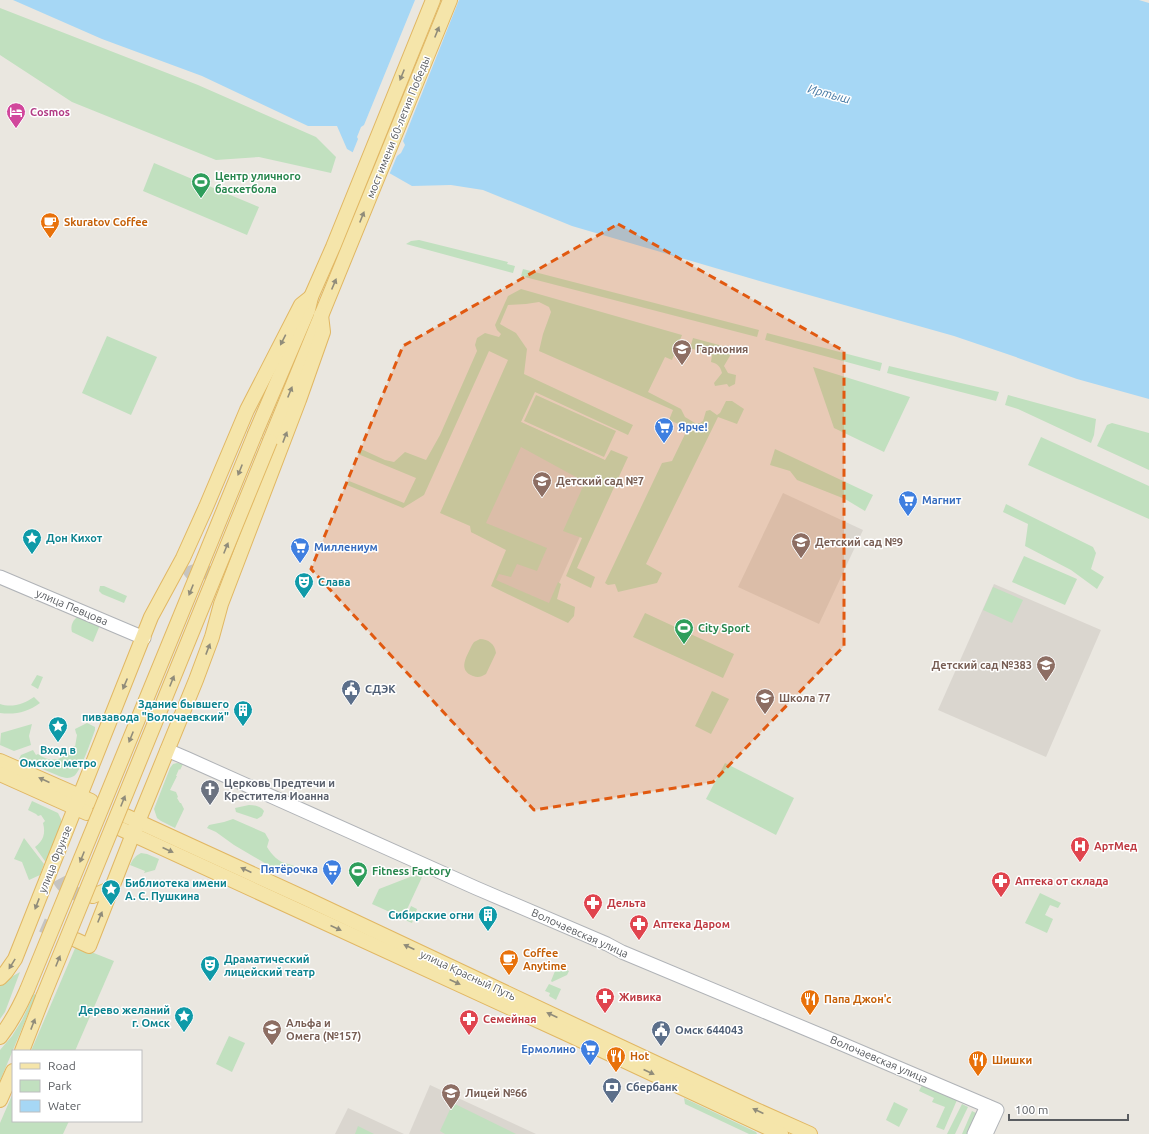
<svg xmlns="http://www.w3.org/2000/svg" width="1149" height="1134" viewBox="0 0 1149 1134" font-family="Ubuntu,sans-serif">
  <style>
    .education { fill: #dad6cf }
    .green { fill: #c1e0bf }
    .water { fill: #a6d7f5 }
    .pier { fill: #eae7e0 }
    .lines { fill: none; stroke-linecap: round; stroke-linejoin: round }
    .primary-tunnel { stroke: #c6c4c0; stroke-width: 14; stroke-dasharray: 14 7; stroke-linecap: butt }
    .secondary-casing { stroke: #b0b3b7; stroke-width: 15 }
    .primary-casing { stroke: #e1b763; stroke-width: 16 }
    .secondary { stroke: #fff; stroke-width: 13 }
    .primary { stroke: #f5e5aa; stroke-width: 14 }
    .primary-bridge-casing { stroke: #e1b763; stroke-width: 16; stroke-linecap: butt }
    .primary-bridge { stroke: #f5e5aa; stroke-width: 14 }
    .oneway { fill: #908c7a }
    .marked { fill: #e15910; fill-opacity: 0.2; stroke: #e15910; stroke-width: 3; stroke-dasharray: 8 5; stroke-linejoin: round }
    .labels { text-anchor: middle; stroke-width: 3; stroke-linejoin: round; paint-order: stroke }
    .hotel-label { font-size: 11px; font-weight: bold; fill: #b23c85; stroke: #fff; text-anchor: start }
    .street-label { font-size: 11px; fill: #595c60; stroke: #fff }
    .leisure-label { font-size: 11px; font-weight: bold; fill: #27864d; stroke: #fff; text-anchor: start }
    .food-label { font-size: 11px; font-weight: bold; fill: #c56008; stroke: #fff; text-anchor: start }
    .education-label { font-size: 11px; font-weight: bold; fill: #785e54; stroke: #fff; text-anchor: start }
    .shop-label { font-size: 11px; font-weight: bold; fill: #366cbe; stroke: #fff; text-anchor: start }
    .culture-label { font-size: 11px; font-weight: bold; fill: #0d838f; stroke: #fff; text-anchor: start }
    .service-label { font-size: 11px; font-weight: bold; fill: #4e5e75; stroke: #fff; text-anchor: start }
    .worship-label { font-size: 11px; font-weight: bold; fill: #5b616d; stroke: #fff; text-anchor: start }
    .health-label { font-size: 11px; font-weight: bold; fill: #be3a42; stroke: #fff; text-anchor: start }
    .water-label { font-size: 12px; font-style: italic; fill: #4679a4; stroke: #fff }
  </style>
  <rect width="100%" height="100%" fill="#eae7e0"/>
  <g class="education">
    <path d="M521 422 613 464 549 605 494 581 509 549 471 532Z"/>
    <path d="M783 493 863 530 819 624 738 587Z"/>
    <path d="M994 584 1101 630 1046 757 938 710Z"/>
    <path d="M430 1085 536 1134H409Z"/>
    <path d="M348 1108 404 1134H335Z"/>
  </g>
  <g class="green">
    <path d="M0 8 198 85 316 137 336 157 331 173 259 157 216 160 72 102 0 55Z"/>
    <path d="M154 163 259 207 247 235 143 191Z"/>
    <path d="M419 240 508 262 507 264 515 266 513 273 406 244 411 241Z"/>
    <path d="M523 269 759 330 757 337 521 276Z"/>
    <path d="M521 289 682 335 672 360 665 357 648 392 681 409 685 417 695 423H700L703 421 706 411 710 410 717 415 720 413 726 401H732L744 409 737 424 718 417 646 564 662 573 657 583 618 592 615 584 608 585 605 583 662 463 672 461 688 428 669 420 673 410 539 351 543 334 551 312 549 307 539 302 526 304 508 305 500 324 516 333 527 349 524 374 633 425 628 435 535 392 521 422 605 460 611 450 628 457 577 568 595 577 591 588 566 576 582 538 563 531 585 482 521 447 486 523 547 548 537 571 517 564 511 577 499 574 496 580 549 603 558 582 561 584 557 599 575 607 574 616 568 623 491 586 506 550 471 532 470 526 440 513 508 360 489 351 424 495 403 508 347 485 349 481 404 503 416 478 358 454 361 449 385 460 394 462 405 452 426 460 440 435 477 351 475 345 477 338 485 333 499 337 501 334 497 330 495 325 508 296Z"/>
    <path d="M767 333 882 363 880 371 765 340Z"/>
    <path d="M107 336 157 357 131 415 82 393Z"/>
    <path d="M693 338 734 349 724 366 728 373 736 375 735 384 729 387 727 384 715 386 714 383 722 373C720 366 718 364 711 362L712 355 690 348Z"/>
    <path d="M889 366 999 392 996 401 887 373Z"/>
    <path d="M813 367 910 397 884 452 834 428Z"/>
    <path d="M536 395 616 431 604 457 524 421Z"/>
    <path d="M1008 395 1096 419 1094 435 1091 443 1018 409 1005 405Z"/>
    <path d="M1112 423 1149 433V470L1097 446 1107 425Z"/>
    <path d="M1041 437 1149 486V519L1028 465Z"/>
    <path d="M775 449 873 495 865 511 845 499 797 480 790 471 770 465Z"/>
    <path d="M1006 504 1093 547 1096 553 1091 569 1104 577 1097 589 1071 570 1025 546 1028 524 1003 512Z"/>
    <path d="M1024 556 1077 579 1065 605 1012 582Z"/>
    <path d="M100 586H104L127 596 124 603 102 594 99 591Z"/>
    <path d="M993 587 1023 600 1012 623 983 610Z"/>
    <path d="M645 613 734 654 723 678 633 637Z"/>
    <path d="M79 616 100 625 93 642 72 632C70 626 73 619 79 616Z"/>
    <path d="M480 639C488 639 495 644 496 653L486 674C481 677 478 678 473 676 457 670 467 656 472 645L474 642Z"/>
    <path d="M37 675 43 677 38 689 31 685Z"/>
    <path d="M712 691 729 699 711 734 695 726Z"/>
    <path d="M34 697 40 703C28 712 15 715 0 713V704C12 708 24 704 34 697Z"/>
    <path d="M87 723 95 727V730C92 738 81 771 74 776 69 779 64 778 59 776L19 759 21 755 33 750 36 755 38 754C52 764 64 760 74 746L75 747 77 735 76 733 75 729Z"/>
    <path d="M32 724 29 736 31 745 14 751 0 745 1 733Z"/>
    <path d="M177 763 183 764 180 770 179 769 176 776H177L170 790 176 792 178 797 177 798 180 803H181L184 809 175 828 161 821 157 818 154 809 170 768 173 764Z"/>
    <path d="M725 763 794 798 776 835 706 799Z"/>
    <path d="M32 801 58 813 61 819 62 824 47 864 35 847C43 841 46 834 43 823L45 821 41 815 38 816 36 814 28 810Z"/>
    <path d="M249 805C255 805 260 806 264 811L262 816 257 819 236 812 235 808Z"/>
    <path d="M233 819 265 833 269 840 267 847C272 855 278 862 288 864 292 865 293 865 297 868L294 873 289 874 275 869 234 845 216 832 207 828 209 825 224 822Z"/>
    <path d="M24 838 44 864 40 875 29 880 22 862 14 859Z"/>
    <path d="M141 853 147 854 159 859 155 870 144 873 145 871 130 865C133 859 135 856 141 853Z"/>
    <path d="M415 875 422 877 403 918 372 904 379 889Z"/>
    <path d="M1040 893 1061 903 1058 908 1050 905 1045 915 1053 919 1047 933 1025 923Z"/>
    <path d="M411 906 417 909 412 923 405 920Z"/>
    <path d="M76 946 114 961 75 1051H31Z"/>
    <path d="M557 966 569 971 567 975 552 982 551 981Z"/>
    <path d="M20 972 5 1012 0 1019V985L13 976Z"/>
    <path d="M549 984 561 989 556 1000 549 996 550 993 545 991Z"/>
    <path d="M34 994 36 995 0 1081V1050L12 1036 22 1020Z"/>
    <path d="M229 1036 245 1043 232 1072 216 1064Z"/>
    <path d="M923 1083 957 1100 944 1130 936 1127 945 1107 932 1102 934 1098 919 1091Z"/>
    <path d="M13 1093V1121H69L63 1134H0V1123Z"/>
    <path d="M684 1098 756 1132 757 1134H749L685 1104Z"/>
    <path d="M894 1102 908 1109 899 1127 886 1120Z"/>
    <path d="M453 1103 516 1134H445L440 1131Z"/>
    <path d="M962 1104 968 1107 955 1134H947Z"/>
    <path d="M972 1111 976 1113 967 1134H962Z"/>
    <path d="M358 1126 374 1134H355Z"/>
  </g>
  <path class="water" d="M13 0H1139L1149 3V399L1077 379 1010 355 954 336 763 282 572 226 483 190 451 185 412 186 347 149 337 126H308L202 76 102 39Z"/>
  <path class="pier" d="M415 0H459L403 141 405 145 401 153 397 156 389 175 352 154 358 139 357 137 361 127 364 125Z"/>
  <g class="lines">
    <g class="primary-tunnel">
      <path d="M185 576C198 566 212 571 219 585"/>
      <path d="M59 879C66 892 79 897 93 896"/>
      <path d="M42 925 76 940"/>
    </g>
    <defs>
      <g id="secondary">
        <path d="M0 577 144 638"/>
        <path d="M167 750 188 759 476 888 607 944 622 952 842 1044 997 1110 986 1134"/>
        <path d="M974 1134 987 1106"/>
      </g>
      <g id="primary">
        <path d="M255 434 308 310 311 297 333 247 433 0"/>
        <path d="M270 441 450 0"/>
        <path d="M0 761 91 801"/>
        <path d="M0 774 87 813"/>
        <path d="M126 816 307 899 570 1023 754 1109 810 1134"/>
        <path d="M121 829 565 1033 781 1134"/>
        <path d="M93 896 112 888"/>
        <path d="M76 940 89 946 133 834 196 680 212 637 221 604 299 400 323 332 321 315"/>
        <path d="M0 978 6 972 15 959 151 617 183 558 206 507 247 410 301 305 311 297"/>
        <path d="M0 1037C11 1023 20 1006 27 990"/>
        <path d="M22 1051 43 997"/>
        <path d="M0 1100 13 1071"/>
      </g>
    </defs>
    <use href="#secondary" class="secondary-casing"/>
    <use href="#primary" class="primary-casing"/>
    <use href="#secondary" class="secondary"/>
    <use href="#primary" class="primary"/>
    <defs>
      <g id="primary-bridge">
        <path d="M27 990 255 434"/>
        <path d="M43 997 270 441"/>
      </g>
    </defs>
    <use href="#primary-bridge" class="primary-bridge-casing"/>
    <use href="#primary-bridge" class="primary-bridge"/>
  </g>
  <defs><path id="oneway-solid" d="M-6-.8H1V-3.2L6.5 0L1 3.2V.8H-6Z"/></defs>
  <g class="oneway">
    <use href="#oneway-solid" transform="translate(437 32) rotate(-68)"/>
    <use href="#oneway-solid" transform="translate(402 75) rotate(112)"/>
    <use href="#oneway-solid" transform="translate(362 217) rotate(-68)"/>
    <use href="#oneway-solid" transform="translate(334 284) rotate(-67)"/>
    <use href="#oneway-solid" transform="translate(283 340) rotate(117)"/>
    <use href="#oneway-solid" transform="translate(290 392) rotate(-68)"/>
    <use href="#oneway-solid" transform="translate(285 437) rotate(-69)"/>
    <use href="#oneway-solid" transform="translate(240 470) rotate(112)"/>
    <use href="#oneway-solid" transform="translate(226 548) rotate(-68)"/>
    <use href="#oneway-solid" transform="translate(191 590) rotate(112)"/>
    <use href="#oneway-solid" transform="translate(208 649) rotate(-69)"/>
    <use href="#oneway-solid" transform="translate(172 681) rotate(-68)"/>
    <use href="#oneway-solid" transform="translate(125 684) rotate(113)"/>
    <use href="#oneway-solid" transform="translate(131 737) rotate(112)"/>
    <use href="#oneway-solid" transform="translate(44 780) rotate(-156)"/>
    <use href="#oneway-solid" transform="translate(123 801) rotate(-68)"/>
    <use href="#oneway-solid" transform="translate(168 850) rotate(25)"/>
    <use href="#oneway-solid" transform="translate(82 857) rotate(112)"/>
    <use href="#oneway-solid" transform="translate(246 870) rotate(-155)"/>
    <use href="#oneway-solid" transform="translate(37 904) rotate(111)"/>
    <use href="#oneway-solid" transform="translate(100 917) rotate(-68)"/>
    <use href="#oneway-solid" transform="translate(336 928) rotate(24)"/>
    <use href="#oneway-solid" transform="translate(409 947) rotate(-155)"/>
    <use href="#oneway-solid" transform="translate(58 961) rotate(-68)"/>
    <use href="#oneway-solid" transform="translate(12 964) rotate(122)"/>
    <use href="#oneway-solid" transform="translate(455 982) rotate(25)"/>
    <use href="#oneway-solid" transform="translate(552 1015) rotate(-155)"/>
    <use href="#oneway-solid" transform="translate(33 1024) rotate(-69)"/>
    <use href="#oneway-solid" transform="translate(649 1072) rotate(25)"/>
    <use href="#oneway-solid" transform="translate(758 1111) rotate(-155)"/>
  </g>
  <path class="marked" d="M618 224 844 351V646L713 782 534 810 311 569 403 346Z"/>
  <defs>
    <symbol id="hotel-pin" viewBox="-11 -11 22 30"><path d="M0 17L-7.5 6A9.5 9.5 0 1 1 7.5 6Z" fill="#d1479c" stroke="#fff"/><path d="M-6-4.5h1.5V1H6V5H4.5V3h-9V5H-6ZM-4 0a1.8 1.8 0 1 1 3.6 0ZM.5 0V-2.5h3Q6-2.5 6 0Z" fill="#fff"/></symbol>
    <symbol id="stadium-pin" viewBox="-11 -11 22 30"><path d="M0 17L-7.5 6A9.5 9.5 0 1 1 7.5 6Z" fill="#2e9e5b" stroke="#fff"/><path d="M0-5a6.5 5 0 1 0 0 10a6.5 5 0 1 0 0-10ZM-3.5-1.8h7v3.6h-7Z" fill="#fff"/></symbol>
    <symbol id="cafe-pin" viewBox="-11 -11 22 30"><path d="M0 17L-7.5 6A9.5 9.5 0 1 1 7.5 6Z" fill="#e8710a" stroke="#fff"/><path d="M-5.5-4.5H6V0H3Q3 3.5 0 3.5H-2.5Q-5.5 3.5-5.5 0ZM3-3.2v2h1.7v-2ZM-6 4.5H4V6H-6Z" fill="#fff"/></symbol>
    <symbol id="school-pin" viewBox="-11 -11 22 30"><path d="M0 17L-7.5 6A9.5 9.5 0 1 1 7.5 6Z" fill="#8d6e63" stroke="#fff"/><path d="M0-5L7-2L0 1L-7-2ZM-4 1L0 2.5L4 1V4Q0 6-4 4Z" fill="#fff"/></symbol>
    <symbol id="supermarket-pin" viewBox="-11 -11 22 30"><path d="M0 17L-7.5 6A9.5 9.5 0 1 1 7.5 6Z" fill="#3f7fe0" stroke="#fff"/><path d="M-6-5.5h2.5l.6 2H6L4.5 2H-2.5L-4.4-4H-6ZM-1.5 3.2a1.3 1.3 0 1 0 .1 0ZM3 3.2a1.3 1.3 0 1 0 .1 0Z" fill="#fff"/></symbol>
    <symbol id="sight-pin" viewBox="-11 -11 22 30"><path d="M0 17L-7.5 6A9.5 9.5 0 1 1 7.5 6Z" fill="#0f9aa8" stroke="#fff"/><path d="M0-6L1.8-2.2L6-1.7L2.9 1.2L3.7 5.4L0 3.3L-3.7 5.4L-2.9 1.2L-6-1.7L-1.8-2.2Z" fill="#fff"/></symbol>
    <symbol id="theatre-pin" viewBox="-11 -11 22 30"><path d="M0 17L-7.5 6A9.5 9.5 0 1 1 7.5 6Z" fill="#0f9aa8" stroke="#fff"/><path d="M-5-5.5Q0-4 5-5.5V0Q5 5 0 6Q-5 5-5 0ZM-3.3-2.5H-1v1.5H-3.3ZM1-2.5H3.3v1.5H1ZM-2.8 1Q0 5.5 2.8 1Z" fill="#fff"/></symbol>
    <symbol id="civic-pin" viewBox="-11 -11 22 30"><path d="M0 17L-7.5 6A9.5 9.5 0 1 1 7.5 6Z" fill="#5c6f8a" stroke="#fff"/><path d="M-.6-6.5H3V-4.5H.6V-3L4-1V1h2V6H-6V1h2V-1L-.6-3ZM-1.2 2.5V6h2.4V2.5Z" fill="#fff"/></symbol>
    <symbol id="building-pin" viewBox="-11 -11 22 30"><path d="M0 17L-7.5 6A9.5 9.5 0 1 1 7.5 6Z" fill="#0f9aa8" stroke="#fff"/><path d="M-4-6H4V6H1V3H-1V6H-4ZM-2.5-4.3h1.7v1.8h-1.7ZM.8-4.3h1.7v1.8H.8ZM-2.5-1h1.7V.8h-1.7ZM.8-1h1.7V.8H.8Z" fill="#fff"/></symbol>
    <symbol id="church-pin" viewBox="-11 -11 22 30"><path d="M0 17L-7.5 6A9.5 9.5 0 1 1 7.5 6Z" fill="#6b7280" stroke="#fff"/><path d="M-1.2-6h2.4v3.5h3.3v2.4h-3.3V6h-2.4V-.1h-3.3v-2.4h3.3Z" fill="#fff"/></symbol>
    <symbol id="hospital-pin" viewBox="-11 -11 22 30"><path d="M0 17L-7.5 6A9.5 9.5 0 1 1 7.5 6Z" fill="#e0444e" stroke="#fff"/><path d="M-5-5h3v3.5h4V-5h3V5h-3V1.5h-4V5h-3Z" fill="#fff"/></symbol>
    <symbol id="pharmacy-pin" viewBox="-11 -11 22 30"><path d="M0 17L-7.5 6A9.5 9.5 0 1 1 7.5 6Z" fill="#e0444e" stroke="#fff"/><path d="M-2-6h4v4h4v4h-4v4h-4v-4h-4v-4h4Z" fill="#fff"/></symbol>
    <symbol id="restaurant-pin" viewBox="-11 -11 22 30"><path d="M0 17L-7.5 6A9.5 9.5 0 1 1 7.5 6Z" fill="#e8710a" stroke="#fff"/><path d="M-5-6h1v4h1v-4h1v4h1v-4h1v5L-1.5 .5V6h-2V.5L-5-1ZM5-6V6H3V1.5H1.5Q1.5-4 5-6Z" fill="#fff"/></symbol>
    <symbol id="bank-pin" viewBox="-11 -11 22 30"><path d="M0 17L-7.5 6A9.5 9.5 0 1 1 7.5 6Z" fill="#5c6f8a" stroke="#fff"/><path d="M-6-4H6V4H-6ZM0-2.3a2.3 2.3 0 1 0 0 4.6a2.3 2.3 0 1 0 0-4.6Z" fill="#fff"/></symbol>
  </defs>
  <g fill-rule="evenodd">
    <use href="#hotel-pin" x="5" y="101" width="22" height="30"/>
    <use href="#stadium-pin" x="190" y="171" width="22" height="30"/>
    <use href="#cafe-pin" x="39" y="211" width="22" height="30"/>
    <use href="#school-pin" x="671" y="338" width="22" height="30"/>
    <use href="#supermarket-pin" x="653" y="416" width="22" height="30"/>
    <use href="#school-pin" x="531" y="470" width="22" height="30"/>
    <use href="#supermarket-pin" x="897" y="489" width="22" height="30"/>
    <use href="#sight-pin" x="21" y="527" width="22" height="30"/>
    <use href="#school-pin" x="790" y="531" width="22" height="30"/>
    <use href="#supermarket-pin" x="289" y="536" width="22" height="30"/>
    <use href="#theatre-pin" x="293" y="571" width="22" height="30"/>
    <use href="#stadium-pin" x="673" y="617" width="22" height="30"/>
    <use href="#school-pin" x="1035" y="654" width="22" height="30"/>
    <use href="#civic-pin" x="340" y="678" width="22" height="30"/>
    <use href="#school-pin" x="754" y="687" width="22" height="30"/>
    <use href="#building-pin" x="232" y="699" width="22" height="30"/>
    <use href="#sight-pin" x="47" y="715" width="22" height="30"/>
    <use href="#church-pin" x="199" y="778" width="22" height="30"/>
    <use href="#hospital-pin" x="1069" y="835" width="22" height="30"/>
    <use href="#supermarket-pin" x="321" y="858" width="22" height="30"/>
    <use href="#stadium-pin" x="347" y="860" width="22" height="30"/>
    <use href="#pharmacy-pin" x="990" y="870" width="22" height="30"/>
    <use href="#sight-pin" x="100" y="878" width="22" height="30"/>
    <use href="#pharmacy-pin" x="582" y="892" width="22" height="30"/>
    <use href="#building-pin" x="477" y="904" width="22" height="30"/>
    <use href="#pharmacy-pin" x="628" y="913" width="22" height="30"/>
    <use href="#cafe-pin" x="498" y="948" width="22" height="30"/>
    <use href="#theatre-pin" x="199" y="954" width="22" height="30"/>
    <use href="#pharmacy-pin" x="594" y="986" width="22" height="30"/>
    <use href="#restaurant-pin" x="799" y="988" width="22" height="30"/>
    <use href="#sight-pin" x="173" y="1005" width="22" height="30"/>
    <use href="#pharmacy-pin" x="458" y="1008" width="22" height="30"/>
    <use href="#school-pin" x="261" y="1018" width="22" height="30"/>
    <use href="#civic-pin" x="650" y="1019" width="22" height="30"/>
    <use href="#supermarket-pin" x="579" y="1038" width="22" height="30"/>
    <use href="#restaurant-pin" x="605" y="1045" width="22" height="30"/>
    <use href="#restaurant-pin" x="967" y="1049" width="22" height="30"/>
    <use href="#bank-pin" x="601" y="1076" width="22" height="30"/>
    <use href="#school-pin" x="440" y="1082" width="22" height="30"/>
  </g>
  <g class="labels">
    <g class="hotel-label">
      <text x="30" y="116">Cosmos</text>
    </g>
    <g class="street-label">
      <text transform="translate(398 127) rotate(-68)" y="4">мост имени 60-летия Победы</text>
      <text transform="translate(72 607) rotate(23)" y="4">улица Певцова</text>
      <text transform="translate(55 859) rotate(-68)" y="4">улица Фрунзе</text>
      <text transform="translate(580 933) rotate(24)" y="4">Волочаевская улица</text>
      <text transform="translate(468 975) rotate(25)" y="4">улица Красный Путь</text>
      <text transform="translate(879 1059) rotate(23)" y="4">Волочаевская улица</text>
    </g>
    <g class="leisure-label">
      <text x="215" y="180">Центр уличного<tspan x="215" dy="13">баскетбола</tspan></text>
      <text x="698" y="632">City Sport</text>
      <text x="372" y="875">Fitness Factory</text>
    </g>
    <g class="food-label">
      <text x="64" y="226">Skuratov Coffee</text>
      <text x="523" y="957">Coffee<tspan x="523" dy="13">Anytime</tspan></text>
      <text x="824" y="1003">Папа Джон'с</text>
      <text x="630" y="1060">Hot</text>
      <text x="992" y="1064">Шишки</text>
    </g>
    <g class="education-label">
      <text x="696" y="353">Гармония</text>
      <text x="556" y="485">Детский сад №7</text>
      <text x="815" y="546">Детский сад №9</text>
      <text x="1032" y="669" text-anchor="end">Детский сад №383</text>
      <text x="779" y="702">Школа 77</text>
      <text x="286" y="1027">Альфа и<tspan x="286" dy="13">Омега (№157)</tspan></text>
      <text x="465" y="1097">Лицей №66</text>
    </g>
    <g class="shop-label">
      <text x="678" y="431">Ярче!</text>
      <text x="922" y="504">Магнит</text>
      <text x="314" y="551">Миллениум</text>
      <text x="318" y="873" text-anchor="end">Пятёрочка</text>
      <text x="576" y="1053" text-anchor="end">Ермолино</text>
    </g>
    <g class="culture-label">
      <text x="46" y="542">Дон Кихот</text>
      <text x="318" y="586">Слава</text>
      <text x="229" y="708" text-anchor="end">Здание бывшего<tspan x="229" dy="13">пивзавода "Волочаевский"</tspan></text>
      <text x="58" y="754" text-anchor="middle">Вход в<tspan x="58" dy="13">Омское метро</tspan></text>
      <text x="125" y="887">Библиотека имени<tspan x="125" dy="13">А. С. Пушкина</tspan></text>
      <text x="474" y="919" text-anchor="end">Сибирские огни</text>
      <text x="224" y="963">Драматический<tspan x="224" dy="13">лицейский театр</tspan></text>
      <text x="170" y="1014" text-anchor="end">Дерево желаний<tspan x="170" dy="13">г. Омск</tspan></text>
    </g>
    <g class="service-label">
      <text x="365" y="693">СДЭК</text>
      <text x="675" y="1034">Омск 644043</text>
      <text x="626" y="1091">Сбербанк</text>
    </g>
    <g class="worship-label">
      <text x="224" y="787">Церковь Предтечи и<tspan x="224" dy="13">Крестителя Иоанна</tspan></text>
    </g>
    <g class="health-label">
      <text x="1094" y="850">АртМед</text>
      <text x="1015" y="885">Аптека от склада</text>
      <text x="607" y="907">Дельта</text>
      <text x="653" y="928">Аптека Даром</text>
      <text x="619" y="1001">Живика</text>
      <text x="483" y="1023">Семейная</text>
    </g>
    <g class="water-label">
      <text transform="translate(829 94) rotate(15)" y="4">Иртыш</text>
    </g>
  </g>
  <rect x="12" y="1050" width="130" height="72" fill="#ffffff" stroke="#bdbebf"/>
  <rect x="20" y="1063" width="20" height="6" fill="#f5e5aa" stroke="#bdbebf"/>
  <text x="48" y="1070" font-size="12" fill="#595c60">Road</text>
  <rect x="20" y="1080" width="20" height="12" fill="#c1e0bf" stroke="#bdbebf"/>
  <text x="48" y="1090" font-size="12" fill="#595c60">Park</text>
  <rect x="20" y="1100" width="20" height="12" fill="#a6d7f5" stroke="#bdbebf"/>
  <text x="48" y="1110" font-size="12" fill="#595c60">Water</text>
  <path d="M1009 1114v6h119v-6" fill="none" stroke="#595c60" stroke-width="2"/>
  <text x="1015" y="1114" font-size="12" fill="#595c60" stroke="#ffffff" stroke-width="3" paint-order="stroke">100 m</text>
</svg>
